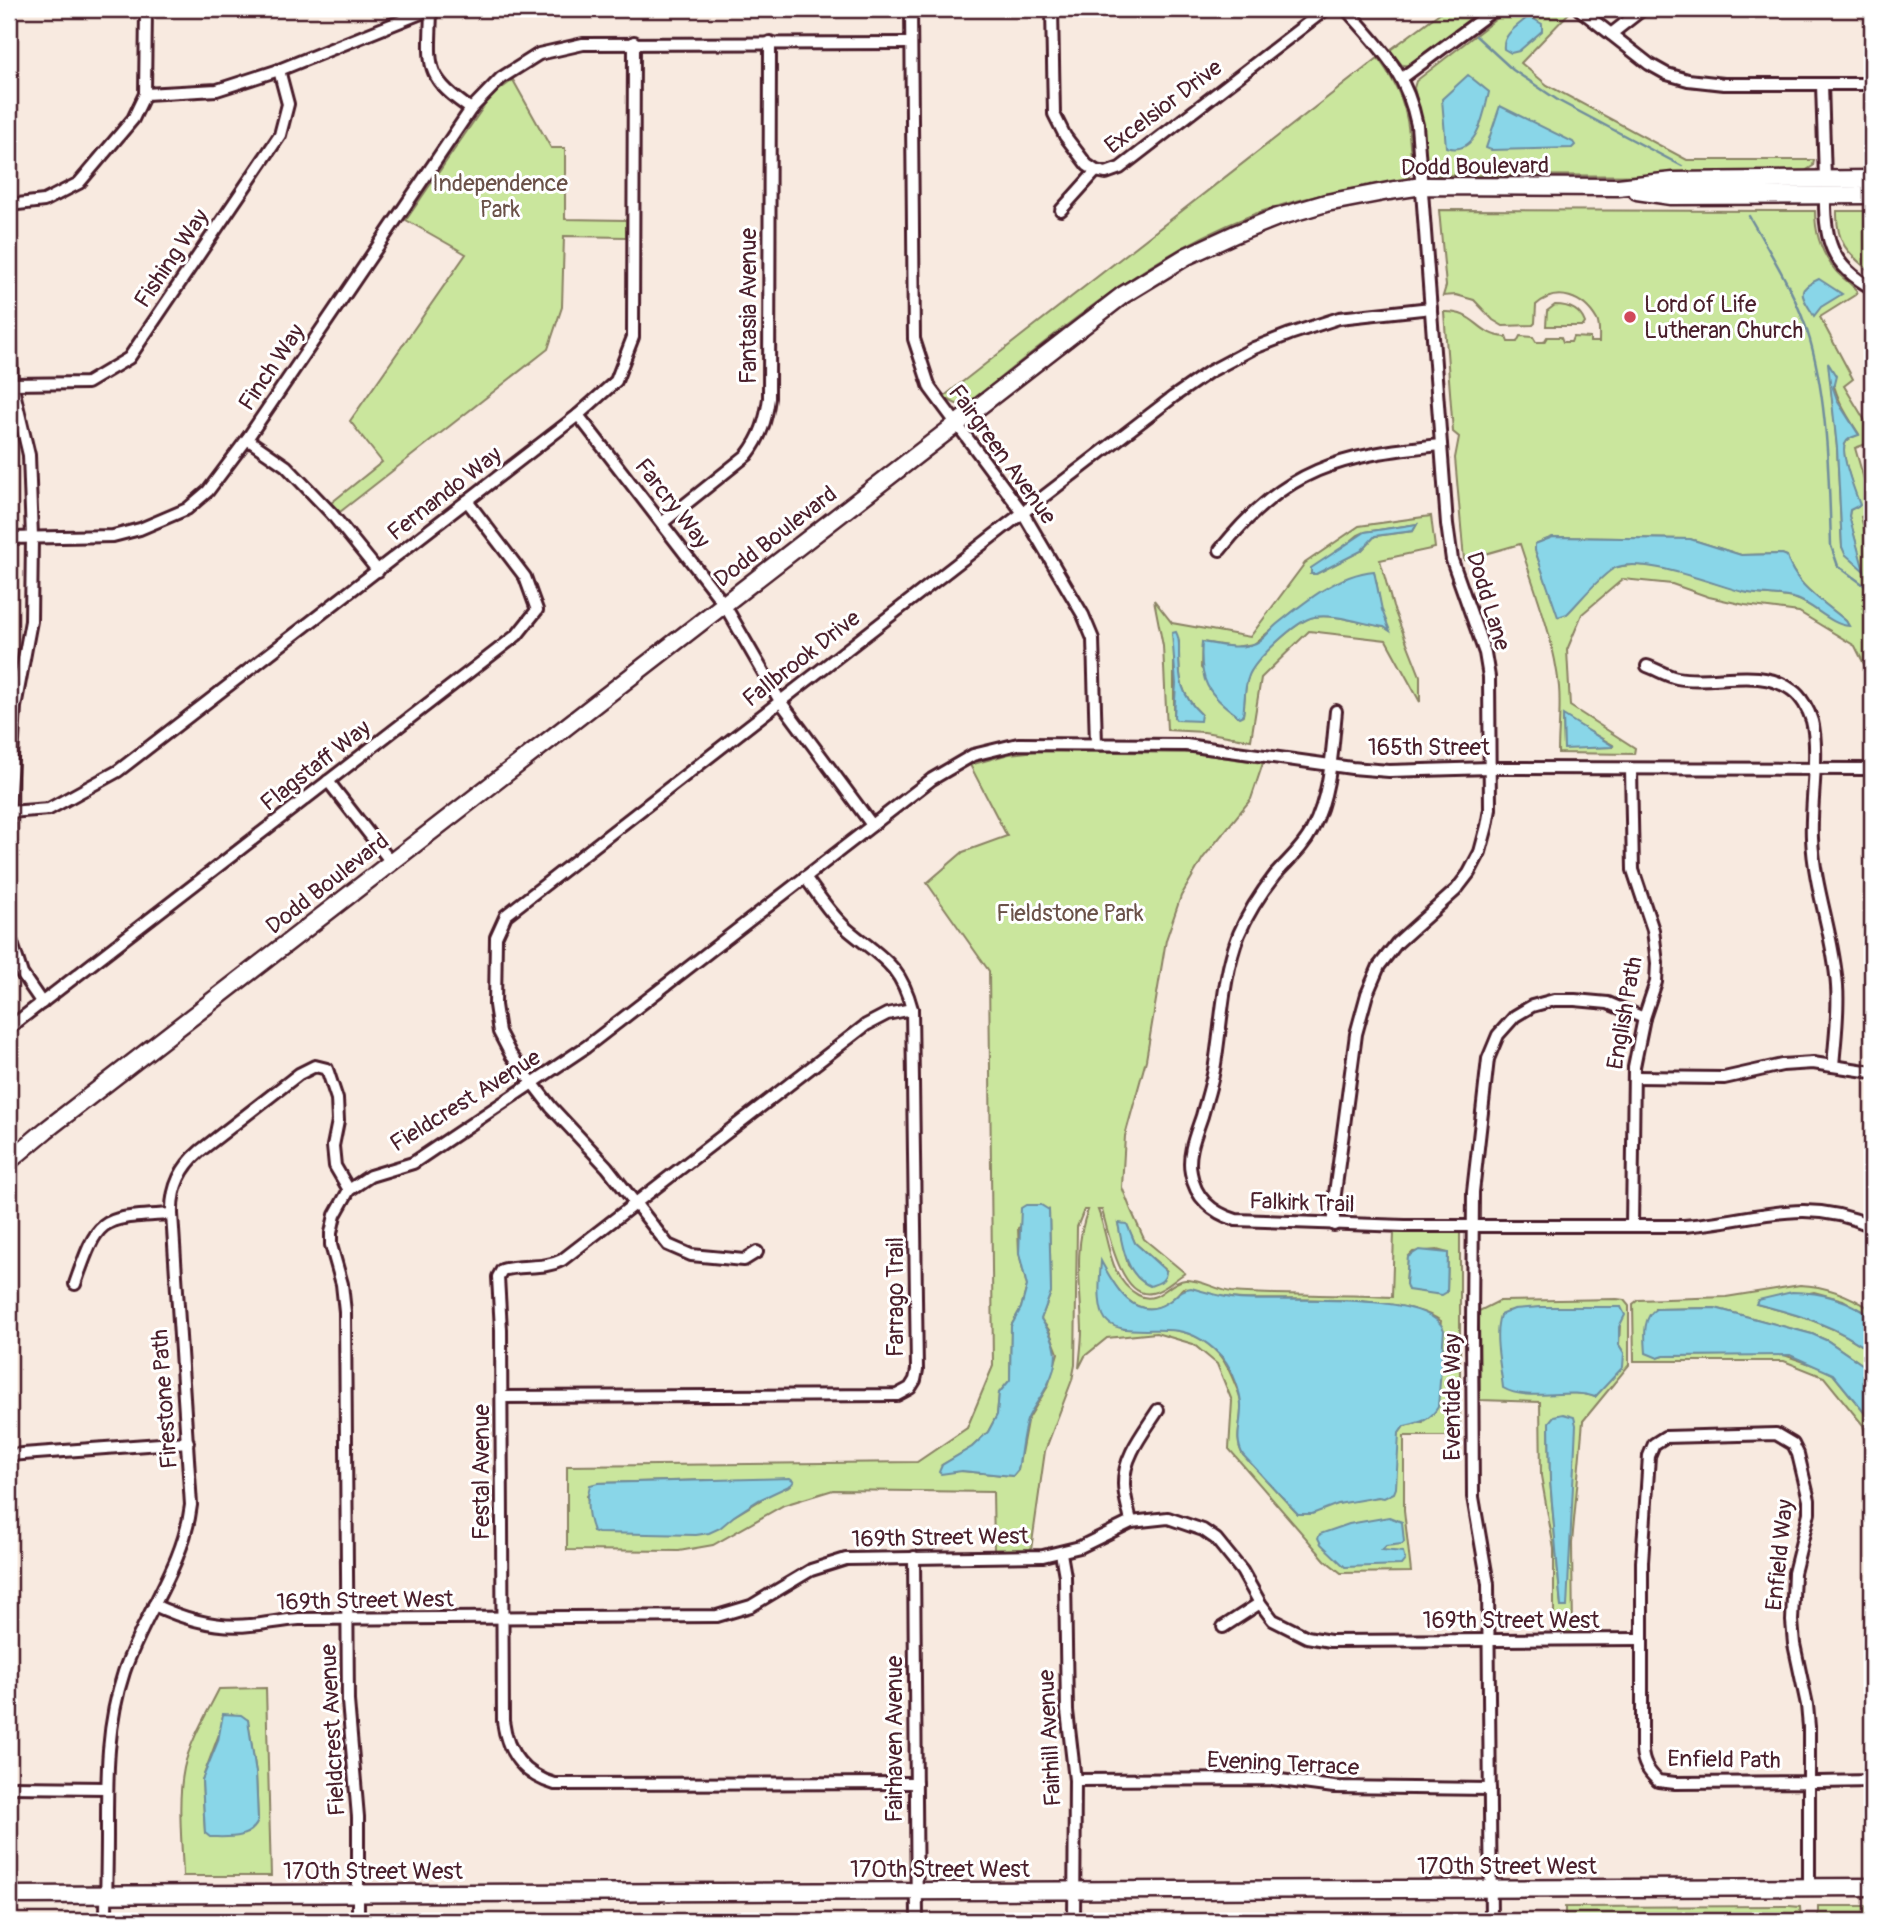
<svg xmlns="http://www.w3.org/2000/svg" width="1881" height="1930" viewBox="0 0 1881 1930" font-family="Pangolin,sans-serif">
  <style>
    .green { fill: #cae69d; stroke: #8a8264; stroke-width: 2; fill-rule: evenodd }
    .water { fill: #89d6e8; stroke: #708d9c; stroke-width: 2 }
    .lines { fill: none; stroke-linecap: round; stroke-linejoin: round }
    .stream { stroke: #708d9c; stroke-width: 2.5 }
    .street-casing { stroke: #4a1f2b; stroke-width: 16 }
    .secondary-casing { stroke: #4a1f2b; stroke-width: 21 }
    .street { stroke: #fff; stroke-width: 10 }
    .secondary { stroke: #fff; stroke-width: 16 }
    .poi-dot { fill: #d1495b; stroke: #fff; stroke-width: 2.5 }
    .labels { text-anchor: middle; stroke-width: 6; stroke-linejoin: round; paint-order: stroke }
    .street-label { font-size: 23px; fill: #4a1f2b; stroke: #fff }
    .park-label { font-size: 23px; fill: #6a5148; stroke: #fff }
    .poi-label { font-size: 23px; fill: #4a1f2b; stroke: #fff; text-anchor: start }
  </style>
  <rect width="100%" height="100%" fill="#f8eae0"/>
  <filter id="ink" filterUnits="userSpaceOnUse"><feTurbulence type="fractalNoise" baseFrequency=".0143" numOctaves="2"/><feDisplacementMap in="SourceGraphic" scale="14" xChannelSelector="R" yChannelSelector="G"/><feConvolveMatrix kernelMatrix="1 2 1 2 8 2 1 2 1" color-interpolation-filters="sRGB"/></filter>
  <g filter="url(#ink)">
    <g class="green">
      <path d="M1445 9H1487L1411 66 1402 65 1390 50Z"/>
      <path d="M1509 9 1571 11 1521 63 1547 85 1687 160H1814L1813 166 1800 174 1736 176 1433 175 1428 172 1426 163 1422 121 1414 88 1416 81Z"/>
      <path d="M1378 58C1400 88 1408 109 1410 146 1411 157 1413 169 1408 179 1356 188 1302 196 1252 215 1145 256 1059 331 970 402L956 404 943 397Z"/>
      <path d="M513 80 551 148H565V219L626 220V237L564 236 562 307 548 349 340 512 331 503 382 462 350 421 466 254 406 220 491 96Z"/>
      <path d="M1439 210 1815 211C1815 234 1821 253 1836 271 1842 278 1851 283 1857 291L1855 295 1820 317 1853 379 1844 386 1872 432V442L1855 448 1872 507V513L1861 517 1872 558V680L1855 646 1799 612 1745 605 1709 597 1672 584 1623 579 1582 614 1567 650 1570 706 1635 748 1634 754 1558 753C1558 732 1561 709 1559 687 1554 638 1535 591 1520 544L1464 560 1455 458 1459 437 1453 432 1444 312C1477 311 1476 335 1506 337L1508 342H1517L1520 336 1533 337 1536 342H1544L1547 337H1561L1563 342H1571L1573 337 1590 338V342H1599C1599 335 1600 326 1597 320 1584 297 1557 286 1536 305L1535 323 1533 325 1503 326 1493 320 1474 300 1456 295 1443 296 1446 286ZM1829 365C1834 394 1843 410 1859 434 1853 437 1847 438 1845 444 1840 455 1855 492 1859 505L1850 510 1849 516 1863 569 1842 547 1837 448ZM1553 537 1690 539 1741 555 1782 554 1787 556C1794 585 1824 602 1846 621L1848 625C1833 625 1813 604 1796 599 1779 594 1760 596 1743 591 1705 582 1649 555 1611 569L1559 617 1535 550V544ZM1563 716 1613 745V747L1564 748Z"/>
      <path d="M1837 211H1872V273C1848 253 1836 244 1837 211Z"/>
      <path d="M1555 305C1569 305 1580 309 1585 323L1583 326H1546L1547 311Z"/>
      <path d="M1431 516 1435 548 1380 560 1393 607 1420 676V702L1386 640 1309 631 1261 678 1251 740 1204 732 1167 730 1163 646 1154 600 1172 623 1250 637 1305 563 1359 526ZM1417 524 1413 531 1375 536 1361 551 1316 574H1311L1358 535 1365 532ZM1356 576 1376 580 1381 610 1389 630 1384 627C1364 624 1333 613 1314 617 1297 620 1253 661 1248 677 1244 689 1245 703 1243 715L1201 668 1202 642 1234 647 1254 644 1295 610 1323 592ZM1179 642C1179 673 1177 691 1201 714L1174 717V645Z"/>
      <path d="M1037 751 1193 753 1263 763 1251 799 1203 858 1181 896 1166 940 1146 1060 1125 1136 1122 1187 1131 1210 1144 1239 1185 1273C1175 1279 1164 1291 1152 1293 1121 1300 1108 1231 1102 1210H1098C1109 1237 1108 1279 1138 1295 1158 1306 1168 1281 1185 1280 1201 1279 1216 1290 1232 1292 1285 1296 1339 1294 1392 1297L1394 1233H1460V1436H1404V1510L1411 1572 1341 1573 1325 1560 1229 1449 1232 1401 1217 1364 1193 1344 1156 1333 1107 1338 1085 1356 1079 1368C1080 1356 1082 1342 1082 1330 1081 1291 1073 1246 1088 1210H1084L1077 1227 1075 1365 1072 1380 1045 1451 1031 1550H994L993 1492 833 1490 784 1505 713 1545 679 1551 567 1550V1466L917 1462 967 1428 993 1366 989 971 927 883 963 852 1007 836 970 765 1009 754ZM1049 1210 1051 1292 1041 1319 1049 1330 1058 1353 1048 1386 1027 1421 1018 1470 1013 1476 962 1471 942 1465 972 1447 988 1432 997 1415 999 1393 1010 1380 1011 1326 1021 1308 1027 1286 1019 1253 1018 1228ZM1118 1223 1127 1225 1135 1243 1166 1270 1139 1278 1128 1265ZM1437 1250 1448 1253 1447 1292 1406 1284 1408 1257 1413 1252ZM1101 1263C1114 1285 1134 1323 1167 1303 1173 1300 1178 1293 1183 1288 1203 1292 1223 1298 1242 1299 1292 1301 1402 1293 1441 1321L1423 1422 1404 1426 1399 1433 1378 1497 1353 1500 1298 1514 1295 1511 1243 1455C1234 1439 1241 1426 1241 1408 1242 1397 1236 1387 1232 1377 1212 1327 1171 1327 1124 1329ZM705 1480 791 1485 772 1493 734 1516 593 1531 587 1496 598 1483Z"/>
      <path d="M1800 1285C1826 1286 1851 1296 1872 1310V1317L1843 1300 1814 1292 1757 1304C1798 1315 1839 1326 1872 1353V1371L1828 1341 1812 1334 1715 1308 1655 1309 1658 1358 1664 1356 1781 1354 1822 1368 1833 1374 1872 1422V1460L1863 1425 1824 1377 1784 1361H1634L1633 1304 1638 1300 1726 1297Z"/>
      <path d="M1617 1299 1624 1300 1629 1306V1365L1583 1421 1572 1543 1573 1633H1554V1549L1541 1476 1540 1402 1480 1400 1479 1311 1499 1301ZM1542 1307H1621L1619 1345 1624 1353 1595 1397C1576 1390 1553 1395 1533 1393L1507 1311ZM1549 1423 1570 1530 1566 1607H1561L1550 1480Z"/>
      <path d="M266 1688 271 1876H183C182 1841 177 1802 184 1768 190 1741 207 1713 219 1689ZM232 1714 248 1720 256 1773 258 1821 205 1833 202 1780 222 1726Z"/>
      <path d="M1789 1906 1800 1907 1801 1921H1565V1907Z"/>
      <rect x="1818" y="1906" width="54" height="15"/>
    </g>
    <g class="water">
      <path d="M1529 16 1542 24V31L1519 51 1511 53 1504 49C1502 34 1519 25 1529 16Z"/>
      <path d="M1468 75 1489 92C1484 114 1477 157 1446 147L1442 99Z"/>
      <path d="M1500 106 1573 142 1575 145 1572 148 1491 150 1486 148Z"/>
      <path d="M1819 279 1842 294 1821 307 1814 316C1802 296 1794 290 1819 279Z"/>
      <path d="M1828 363 1836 376 1833 388 1838 402 1859 435C1853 437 1847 438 1845 444 1840 455 1855 492 1860 505L1850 510 1849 516 1864 571 1845 554 1842 547 1837 448Z"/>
      <path d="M1417 524 1413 531 1375 536 1361 551 1316 574H1311V568L1365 532Z"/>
      <path d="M1553 537 1690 539 1741 555 1782 554 1787 556C1794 585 1824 602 1846 621L1849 626C1831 625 1814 605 1797 599 1780 594 1761 596 1743 592 1714 585 1640 554 1613 569 1598 578 1580 601 1567 614L1558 617 1535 550V544Z"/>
      <path d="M1374 571 1382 610 1390 631 1384 627C1364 624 1333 613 1314 617 1297 620 1253 661 1248 678 1244 689 1245 703 1243 715L1239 717C1207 693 1199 682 1202 642 1219 645 1240 650 1256 643 1264 640 1269 631 1276 625 1303 603 1338 574 1374 571Z"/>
      <path d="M1176 632C1180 639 1179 645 1179 653 1179 679 1181 696 1201 714L1200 721 1176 720 1174 717 1176 684 1172 633Z"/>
      <path d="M1563 715 1613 746 1612 747 1564 749Z"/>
      <path d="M1026 1205H1041L1049 1210 1051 1292 1041 1319C1058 1344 1061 1359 1047 1386 1041 1398 1032 1408 1027 1420 1022 1435 1021 1454 1018 1470L1013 1476 962 1471 941 1474 939 1472 942 1465 972 1447 988 1432 997 1415 999 1393 1010 1380 1011 1326 1021 1308 1027 1286 1019 1253 1021 1208Z"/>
      <path d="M1118 1223 1127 1224 1135 1243 1166 1271C1166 1281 1159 1283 1150 1286 1126 1276 1122 1245 1118 1223Z"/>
      <path d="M1419 1250 1448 1253 1447 1292 1442 1295 1408 1290 1406 1284 1408 1257Z"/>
      <path d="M1101 1261C1114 1285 1134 1324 1168 1302 1176 1297 1180 1289 1191 1288 1206 1292 1222 1297 1238 1299 1278 1303 1429 1289 1444 1330L1438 1407C1430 1421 1419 1423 1404 1426L1399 1433 1396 1488 1394 1493 1384 1498 1378 1497 1338 1504 1312 1514H1298L1243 1455C1234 1439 1241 1426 1241 1408 1242 1394 1232 1369 1223 1358 1211 1345 1199 1336 1183 1332 1159 1325 1112 1339 1103 1315 1097 1299 1100 1278 1101 1261Z"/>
      <path d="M1792 1292C1822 1292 1848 1299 1872 1317V1353C1839 1326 1797 1314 1756 1304L1758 1300Z"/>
      <path d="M1542 1307H1621L1625 1315 1619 1327V1345L1624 1353 1623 1367 1595 1397C1568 1387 1529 1403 1503 1388 1501 1366 1493 1337 1500 1315L1514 1309Z"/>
      <path d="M1715 1308 1812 1334 1828 1341 1872 1371V1422L1833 1374 1790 1355 1664 1356 1658 1358 1646 1353C1645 1338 1642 1317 1656 1309Z"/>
      <path d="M1563 1414 1574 1417 1576 1425 1567 1607H1561L1550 1480 1549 1422 1554 1416Z"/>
      <path d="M790 1478 794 1481 791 1485 759 1500 734 1516 720 1528 709 1533 696 1535 598 1533 593 1531C587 1516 586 1500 590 1485L598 1483Z"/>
      <path d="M1389 1517 1402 1522 1404 1542 1402 1544 1386 1546 1382 1550 1403 1552 1405 1560 1401 1565 1345 1567 1321 1544 1318 1538 1320 1534 1349 1524Z"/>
      <path d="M223 1714 241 1715 248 1720 256 1773 258 1821C250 1840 228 1837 210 1837L205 1833 202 1780 218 1741Z"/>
    </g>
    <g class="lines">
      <g class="stream">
        <path d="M1476 36 1513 70 1559 101 1682 166"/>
        <path d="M1749 216C1772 256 1797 295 1810 340 1828 404 1829 480 1831 546L1838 566 1872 591"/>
      </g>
      <defs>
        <g id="street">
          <path d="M431 9C430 64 422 76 471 109"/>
          <path d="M911 9 914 339 930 388 1023 513 1083 615 1093 639 1096 744"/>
          <path d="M1052 9 1054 114 1065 136 1087 165 1096 171 1106 173 1120 168 1326 9"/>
          <path d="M1579 9 1649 64 1667 74 1688 80 1724 84H1872"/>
          <path d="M1611 34 1643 9"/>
          <path d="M1402 78 1495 9"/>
          <path d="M1822 84 1825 179"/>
          <path d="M145 94 217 90 279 70 431 9"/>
          <path d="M1825 195C1824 239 1831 266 1872 288"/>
          <path d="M9 205 44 201 79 183 133 119 145 94 146 9"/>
          <path d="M1061 210 1096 171"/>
          <path d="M9 311 12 384 29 455 32 537 31 621 15 707 9 810"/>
          <path d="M12 384 87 383 129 358 280 135 288 104 279 70"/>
          <path d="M578 415 724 604 780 701 872 825"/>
          <path d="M247 439 286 466 331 513 378 571"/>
          <path d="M662 523 747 455C761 437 766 420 769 398L770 42"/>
          <path d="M9 538 113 536 140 529 187 509 208 491 247 439 471 109 501 78 539 54 583 44 911 43"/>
          <path d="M1220 550C1286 468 1340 455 1441 445"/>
          <path d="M1647 666C1656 669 1667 676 1677 678 1714 685 1759 666 1792 690 1801 696 1809 710 1812 721 1820 752 1810 805 1812 838 1814 889 1834 936 1837 986 1839 1012 1835 1039 1833 1066"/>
          <path d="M1336 711C1332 750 1331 794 1312 830 1303 848 1288 860 1275 875 1261 893 1248 913 1239 934 1222 977 1222 1025 1214 1070 1211 1086 1206 1101 1202 1116 1196 1134 1187 1154 1191 1173 1195 1198 1213 1213 1236 1220L1405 1226H1684C1755 1221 1801 1195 1872 1226"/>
          <path d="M1631 769 1633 870 1653 930 1657 963 1656 982 1644 1018 1634 1067 1632 1226"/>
          <path d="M328 781 391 862"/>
          <path d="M9 812 49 809 118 771 578 415 616 381 633 337 634 42"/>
          <path d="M9 819 11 940 22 974 42 1003"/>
          <path d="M912 1009 887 1014 866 1025 562 1260C543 1270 522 1264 502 1270L498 1277 501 1330 503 1721C507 1753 524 1775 555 1784L916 1783"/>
          <path d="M9 1028 517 635 537 610 525 577 467 501"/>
          <path d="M1634 1077 1724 1078 1782 1065 1813 1063 1872 1072"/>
          <path d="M1334 1225V1201L1356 1034 1367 994 1379 966 1397 943 1456 890 1469 873 1480 852 1487 826 1490 809 1489 677 1485 653 1452 560 1447 524 1417 125C1406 71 1381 49 1346 9"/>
          <path d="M757 1252 744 1260 691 1255 668 1245 607 1167 551 1107 511 1055 499 1032 495 1005 496 937 506 915 1012 521 1173 397 1209 372 1254 348 1290 334 1339 318 1431 308"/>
          <path d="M75 1284C99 1215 100 1218 172 1214"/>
          <path d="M502 1397 897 1395 910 1388 915 1380 917 1370 912 1009C900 963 880 957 847 929 831 915 818 895 805 877"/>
          <path d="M9 1455 188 1442"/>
          <path d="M1131 1522C1129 1510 1124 1497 1124 1484 1123 1457 1144 1432 1158 1410"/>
          <path d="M1061 1553 1065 1576 1067 1711 1075 1780 1074 1921"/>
          <path d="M914 1557 917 1921"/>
          <path d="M154 1605C184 1619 216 1629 250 1625 266 1624 282 1620 299 1619L717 1616 751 1606 811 1570 846 1559 1043 1556 1080 1547 1131 1522 1168 1518 1203 1530 1216 1539 1242 1571 1260 1603 1273 1620 1307 1637 1330 1641 1642 1639"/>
          <path d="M1223 1627 1260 1603"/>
          <path d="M1075 1780 1272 1779 1334 1787 1490 1789"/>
          <path d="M9 1787 107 1788"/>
          <path d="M1809 1887V1727L1807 1705 1794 1644 1792 1621 1794 1573 1809 1513V1500L1798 1454 1793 1444 1776 1434 1665 1437 1654 1444 1649 1456 1642 1562V1750C1643 1764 1648 1771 1658 1781L1675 1783 1809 1782H1817L1872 1781"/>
          <path d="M106 1921C106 1893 107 1864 107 1836 107 1780 106 1726 124 1672 143 1615 184 1566 191 1505L172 1214C171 1188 180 1168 200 1151L299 1074 315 1066 327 1069 337 1099 338 1121 333 1146 335 1166 349 1190"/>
          <path d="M358 1921V1817L348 1701 345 1312 342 1284 331 1245V1233L335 1215 349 1190 370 1176 413 1163 586 1047 932 779 973 755 1018 744 1186 745 1352 768 1389 771 1490 768 1872 769"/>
          <path d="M1491 1921 1488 1584 1473 1497 1472 1329 1473 1192 1488 1059 1498 1035 1515 1016 1532 1006 1554 1000H1575L1608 1003 1644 1018"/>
        </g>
        <g id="secondary">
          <path d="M1637 191 1671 196 1872 195"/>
          <path d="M9 1161 46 1130 1123 295 1187 256 1235 234 1275 218 1326 203 1389 191 1422 186 1618 187 1673 181 1872 179"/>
          <path d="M9 1895 1872 1887"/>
        </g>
      </defs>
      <use href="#street" class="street-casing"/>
      <use href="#secondary" class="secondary-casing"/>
      <use href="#street" class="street"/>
      <use href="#secondary" class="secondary"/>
    </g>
  </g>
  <circle class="poi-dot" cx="1630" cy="317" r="7"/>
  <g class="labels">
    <g class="street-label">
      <text transform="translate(1163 106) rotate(-37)" y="8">Excelsior Drive</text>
      <text transform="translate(1475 166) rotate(-1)" y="8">Dodd Boulevard</text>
      <text transform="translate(171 258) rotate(-56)" y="8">Fishing Way</text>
      <text transform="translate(748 306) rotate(-90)" y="8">Fantasia Avenue</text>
      <text transform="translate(271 367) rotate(-56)" y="8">Finch Way</text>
      <text transform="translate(1003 454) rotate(54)" y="8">Fairgreen Avenue</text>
      <text transform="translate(444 493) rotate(-38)" y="8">Fernando Way</text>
      <text transform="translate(673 503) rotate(52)" y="8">Farcry Way</text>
      <text transform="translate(775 536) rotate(-38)" y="8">Dodd Boulevard</text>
      <text transform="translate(1489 601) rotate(73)" y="8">Dodd Lane</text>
      <text transform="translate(801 658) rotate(-38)" y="8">Fallbrook Drive</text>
      <text x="1429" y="755">165th Street</text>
      <text transform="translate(315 765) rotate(-38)" y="8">Flagstaff Way</text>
      <text transform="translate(327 883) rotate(-38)" y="8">Dodd Boulevard</text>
      <text transform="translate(1624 1013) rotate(-80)" y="8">English Path</text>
      <text transform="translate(465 1100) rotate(-32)" y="8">Fieldcrest Avenue</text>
      <text transform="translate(1302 1202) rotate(2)" y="8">Falkirk Trail</text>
      <text transform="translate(895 1297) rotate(-90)" y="8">Farrago Trail</text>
      <text transform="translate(1452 1397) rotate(-90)" y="8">Eventide Way</text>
      <text transform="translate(164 1399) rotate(-94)" y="8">Firestone Path</text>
      <text transform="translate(481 1472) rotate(-90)" y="8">Festal Avenue</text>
      <text transform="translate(940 1537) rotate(-1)" y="8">169th Street West</text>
      <text transform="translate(1779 1555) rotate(-84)" y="8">Enfield Way</text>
      <text transform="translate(365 1600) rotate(-1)" y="8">169th Street West</text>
      <text x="1511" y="1628">169th Street West</text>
      <text transform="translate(332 1730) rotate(-93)" y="8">Fieldcrest Avenue</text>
      <text transform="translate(1049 1738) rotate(-93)" y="8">Fairhill Avenue</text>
      <text transform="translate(894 1739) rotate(-90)" y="8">Fairhaven Avenue</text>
      <text transform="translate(1724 1759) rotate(1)" y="8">Enfield Path</text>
      <text transform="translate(1283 1763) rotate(3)" y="8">Evening Terrace</text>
      <text x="1507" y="1874">170th Street West</text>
      <text x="940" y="1877">170th Street West</text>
      <text x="373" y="1879">170th Street West</text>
    </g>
    <g class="park-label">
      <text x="500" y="191">Independence<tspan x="500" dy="26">Park</tspan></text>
      <text x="1070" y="921">Fieldstone Park</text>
    </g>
    <g class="poi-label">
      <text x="1644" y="312">Lord of Life<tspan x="1644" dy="26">Lutheran Church</tspan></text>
    </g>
  </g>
  <rect width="1881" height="1930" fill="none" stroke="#fff" stroke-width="35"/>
  <rect x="18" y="18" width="1846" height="1895" fill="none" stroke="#4a1f2b" stroke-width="2.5" filter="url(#ink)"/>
</svg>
